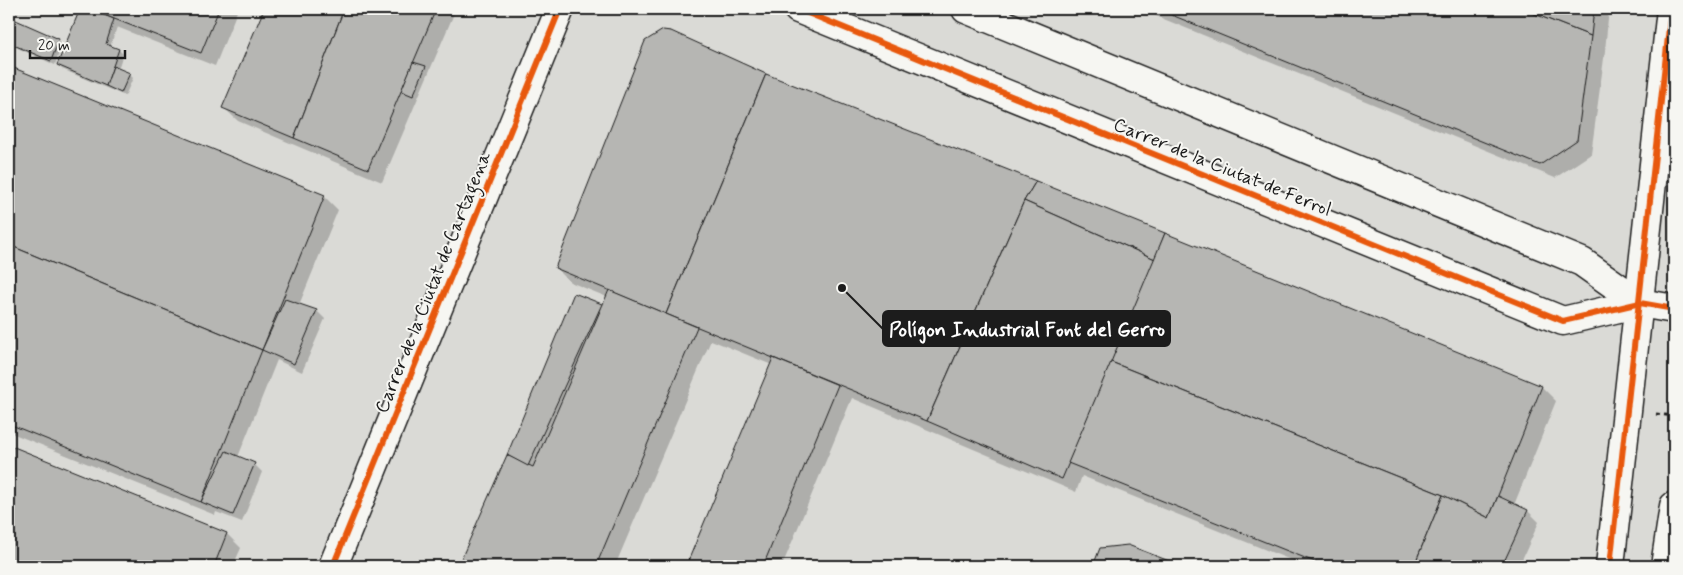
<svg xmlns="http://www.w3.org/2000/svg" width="1683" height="575" viewBox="0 0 1683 575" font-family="Mynerve,sans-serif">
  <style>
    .built { fill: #dadad6 }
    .shadow { fill: #0003 }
    .building { fill: #b6b6b3; stroke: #1c1c1c }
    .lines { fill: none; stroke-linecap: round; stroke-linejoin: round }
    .minor-casing { stroke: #1c1c1c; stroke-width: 31 }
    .path { stroke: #1c1c1c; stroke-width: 3; stroke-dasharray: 4 4; stroke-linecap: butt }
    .minor { stroke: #f6f6f2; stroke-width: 28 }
    .cycleway-casing { stroke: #f6f6f2; stroke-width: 9 }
    .cycleway { stroke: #e8590c; stroke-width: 6 }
    .labels { text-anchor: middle; stroke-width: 4; stroke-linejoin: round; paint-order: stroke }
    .street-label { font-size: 19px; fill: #1c1c1c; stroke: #f6f6f2 }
    .leader { fill: none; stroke: #1c1c1c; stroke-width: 2 }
    .callout-dot { fill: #1c1c1c; stroke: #f6f6f2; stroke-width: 2 }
    .callout { fill: #1c1c1c; stroke: #1c1c1c; stroke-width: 2 }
    .callout-label { font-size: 20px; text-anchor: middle; font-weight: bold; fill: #fff }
  </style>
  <rect width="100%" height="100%" fill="#e9e9e5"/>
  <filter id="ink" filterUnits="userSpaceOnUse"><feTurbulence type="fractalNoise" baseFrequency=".02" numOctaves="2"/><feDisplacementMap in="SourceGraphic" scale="10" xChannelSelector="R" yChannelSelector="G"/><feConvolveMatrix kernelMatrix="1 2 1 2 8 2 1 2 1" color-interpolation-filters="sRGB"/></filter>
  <g filter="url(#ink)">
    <rect class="built" x="9" y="9" width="1665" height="557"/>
    <g class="shadow">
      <path d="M81 9H238L215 66 117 27 110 47 119 50 123 54 118 69 129 74 133 78 125 96 62 69 58 65Z"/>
      <path d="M265 9H456L382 182 238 121 224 108Z"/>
      <path d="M1139 9H1609L1605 51 1591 154 1555 178Z"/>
      <path d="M9 19 58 40 62 44 55 65 9 44Z"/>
      <path d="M9 67 324 196 338 210 299 305 317 311 325 319 302 372 277 360 238 457 254 464 262 472 242 522 216 512 215 515 9 432Z"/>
      <path d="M765 75 1542 387 1556 401 1514 505 1528 511 1539 522 1519 566H1306L1082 476 1076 492 852 398 782 566H687L772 365 711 340 615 566H459L509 455 575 294 603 307 607 297 570 282 556 268Z"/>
      <path d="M9 446 227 534 241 548 233 566H9Z"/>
      <path d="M1128 546 1179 566H1095L1101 549Z"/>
    </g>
    <g class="building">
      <path d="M80 9H89L114 19 106 44 119 49 106 86 57 65Z"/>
      <path d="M89 9H219L201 53Z"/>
      <path d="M264 9H344L294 138 222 108Z"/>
      <path d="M344 9H436L368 169 294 138Z"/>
      <path d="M1157 9H1522L1591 36 1577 140 1540 165Z"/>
      <path d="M1522 9H1594L1591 36Z"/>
      <path d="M9 17 59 39 51 61 9 43Z"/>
      <path d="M663 30 671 31 766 74 666 314 555 268 645 41Z"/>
      <path d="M413 62 426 66 413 96 401 91Z"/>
      <path d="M9 66 325 195 262 350 9 245Z"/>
      <path d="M113 66 130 73 121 93 106 86Z"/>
      <path d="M766 74 1036 181 1024 201 927 421 666 314Z"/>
      <path d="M1036 181 1165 233 1155 259 1024 201Z"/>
      <path d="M1024 201 1155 259 1062 479 927 421Z"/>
      <path d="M1165 233 1542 386 1489 518 1443 495 1111 362Z"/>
      <path d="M9 245 262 350 201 502 9 424Z"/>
      <path d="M609 290 697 327 596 566H458L507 455 533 467Z"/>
      <path d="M574 293 602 304 528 466 507 455Z"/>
      <path d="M285 299 317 310 294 364 262 350Z"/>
      <path d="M773 358 838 385 763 566H686Z"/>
      <path d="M1111 362 1443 495 1414 566H1325L1068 463Z"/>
      <path d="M9 445 227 533 214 566H9Z"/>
      <path d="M226 451 255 463 233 515 201 502Z"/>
      <path d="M1443 495 1489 518 1498 496 1528 510 1502 566H1414Z"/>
      <path d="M1128 545 1182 566H1093L1100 548Z"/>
    </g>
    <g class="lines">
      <defs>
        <g id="minor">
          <path d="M798 9 1563 321 1640 303 1674 309"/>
          <path d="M966 9 1582 262 1640 303"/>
          <path d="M333 566 560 9"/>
          <path d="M1610 566 1671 9"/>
          <path d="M1665 566 1674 506"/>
        </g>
      </defs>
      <use href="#minor" class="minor-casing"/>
      <path class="path" d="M1656 414 1674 416"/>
      <use href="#minor" class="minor"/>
      <defs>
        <g id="cycleway">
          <path d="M798 9 1563 321 1640 303 1674 309"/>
          <path d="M333 566 560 9"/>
          <path d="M1610 566 1671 9"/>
        </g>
      </defs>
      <use href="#cycleway" class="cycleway-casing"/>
      <use href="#cycleway" class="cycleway"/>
    </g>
  </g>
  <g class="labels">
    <g class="street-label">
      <text transform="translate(1223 166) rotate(22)" y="7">Carrer de la Ciutat de Ferrol</text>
      <text transform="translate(432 282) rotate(-68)" y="7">Carrer de la Ciutat de Cartagena</text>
    </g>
  </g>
  <path class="leader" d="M842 288L883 329"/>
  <circle class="callout-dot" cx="842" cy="288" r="5"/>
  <rect class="callout" x="883" y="311" width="287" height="35" rx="5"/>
  <g class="callout-label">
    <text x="1027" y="336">Polígon Industrial Font del Gerro</text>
  </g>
  <rect width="1683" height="575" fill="none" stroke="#f6f6f2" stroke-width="30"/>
  <rect x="15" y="15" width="1653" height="545" fill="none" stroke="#1c1c1c" stroke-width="2" filter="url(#ink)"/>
  <path d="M30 50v8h95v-8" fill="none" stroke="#1c1c1c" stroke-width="2.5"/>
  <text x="38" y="50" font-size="15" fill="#1c1c1c" stroke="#f6f6f2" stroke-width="4" paint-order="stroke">20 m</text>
</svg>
